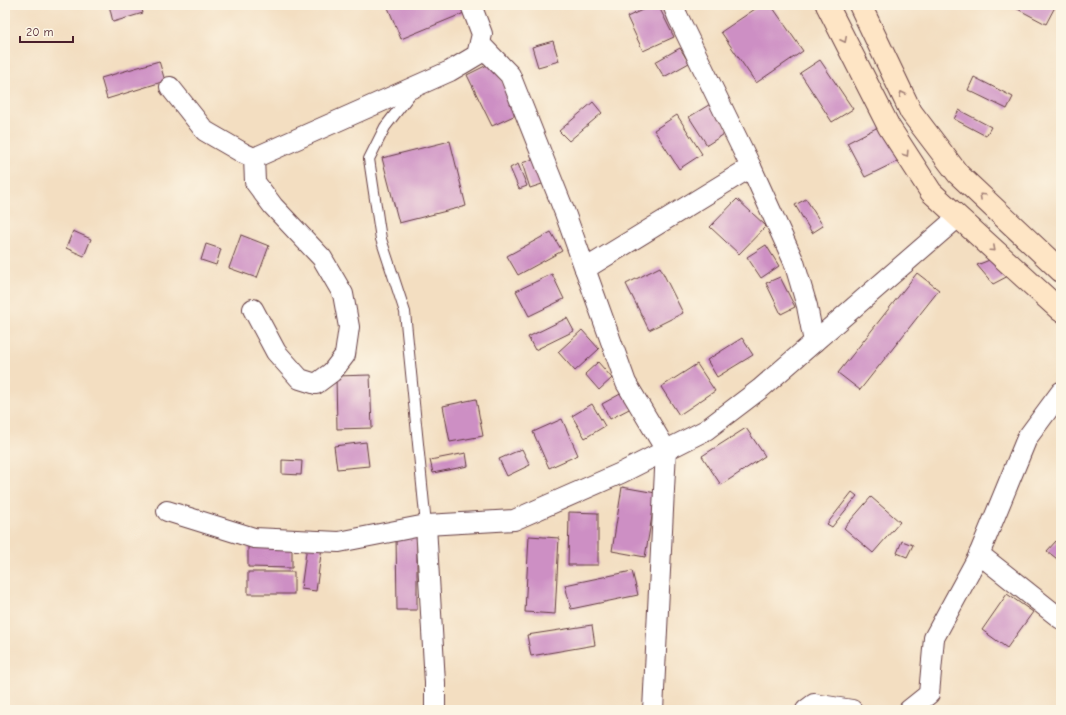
<svg xmlns="http://www.w3.org/2000/svg" width="1066" height="715" viewBox="0 0 1066 715" font-family="'Comic Neue',sans-serif">
  <style>
    .building { fill: #cd8fc4 }
    .lines { fill: none; stroke-linecap: round; stroke-linejoin: round }
    .lane-casing { stroke: #633c42; stroke-width: 12 }
    .street-casing { stroke: #633c42; stroke-width: 22 }
    .secondary-casing { stroke: #633c42; stroke-width: 24 }
    .lane { stroke: #fff; stroke-width: 10 }
    .street { stroke: #fff; stroke-width: 20 }
    .secondary { stroke: #fee5c5; stroke-width: 22 }
    .oneway { stroke: #a48278 }
  </style>
  <rect width="100%" height="100%" fill="#fcf5e5"/>
  <filter id="ink" filterUnits="userSpaceOnUse"><feTurbulence type="fractalNoise" baseFrequency=".025" numOctaves="2"/><feDisplacementMap in="SourceGraphic" scale="8" xChannelSelector="R" yChannelSelector="G"/><feConvolveMatrix kernelMatrix="1 2 1 2 8 2 1 2 1" color-interpolation-filters="sRGB"/></filter>
  <filter id="wash" filterUnits="userSpaceOnUse"><feTurbulence type="fractalNoise" baseFrequency=".012" numOctaves="4" result="noise"/><feDisplacementMap in="SourceGraphic" scale="16" xChannelSelector="R" yChannelSelector="G"/><feGaussianBlur stdDeviation="0.9" result="paint"/><feColorMatrix in="noise" values="0 0 0 0 0 0 0 0 0 0 0 0 0 0 0 0 0 1.4 0 .05"/><feComposite in="paint" operator="in"/></filter>
  <g filter="url(#wash)">
    <rect width="100%" height="100%" fill="#f3dec1"/>
    <g id="blocks">
      <g class="building">
        <path d="M109 5H140L143 13 113 22Z"/>
        <path d="M387 5H461L464 13 401 39Z"/>
        <path d="M653 5H658L674 37 643 51 627 17Z"/>
        <path d="M761 5H771L803 51 756 83 721 32Z"/>
        <path d="M1010 5H1056L1046 24Z"/>
        <path d="M553 41 559 61 538 67 532 47Z"/>
        <path d="M680 48 689 63 664 77 655 62Z"/>
        <path d="M820 60 853 109 832 122 800 73Z"/>
        <path d="M159 61 165 81 107 99 101 78Z"/>
        <path d="M493 62 518 114 492 126 467 75Z"/>
        <path d="M974 77 1013 97 1007 109 968 90Z"/>
        <path d="M593 102 602 113 569 141 559 131Z"/>
        <path d="M712 103 729 131 707 145 689 117Z"/>
        <path d="M959 110 991 127 986 136 954 119Z"/>
        <path d="M677 115 702 154 679 169 654 130Z"/>
        <path d="M884 124 902 159 865 177 847 143Z"/>
        <path d="M450 141 466 206 399 223 382 158Z"/>
        <path d="M536 158 545 183 530 188 522 163Z"/>
        <path d="M518 164 527 186 519 189 510 168Z"/>
        <path d="M737 199 766 226 739 254 710 227Z"/>
        <path d="M806 199 823 226 812 233 795 205Z"/>
        <path d="M73 231 91 239 84 256 66 248Z"/>
        <path d="M551 232 562 251 518 275 507 256Z"/>
        <path d="M241 235 269 246 257 278 229 268Z"/>
        <path d="M206 244 221 249 216 265 201 260Z"/>
        <path d="M766 245 779 266 761 278 747 257Z"/>
        <path d="M992 259 1012 274 993 284 977 265Z"/>
        <path d="M660 267 683 313 649 330 626 284Z"/>
        <path d="M917 273 939 290 860 390 838 373Z"/>
        <path d="M552 274 564 299 529 316 516 291Z"/>
        <path d="M780 277 795 307 781 314 766 283Z"/>
        <path d="M567 318 574 331 535 350 528 337Z"/>
        <path d="M582 330 599 349 575 371 558 352Z"/>
        <path d="M742 338 753 355 717 377 707 360Z"/>
        <path d="M598 362 612 378 599 390 585 374Z"/>
        <path d="M697 364 715 391 679 415 661 387Z"/>
        <path d="M370 375 372 428 337 429 336 376Z"/>
        <path d="M624 392 633 407 610 419 602 404Z"/>
        <path d="M476 399 483 436 450 442 443 406Z"/>
        <path d="M592 404 605 426 585 438 572 416Z"/>
        <path d="M562 419 578 455 549 468 533 432Z"/>
        <path d="M746 428 765 456 721 485 702 456Z"/>
        <path d="M366 442 369 466 337 469 334 446Z"/>
        <path d="M522 449 530 465 507 476 499 459Z"/>
        <path d="M466 453 468 466 433 473 430 460Z"/>
        <path d="M282 460 302 461 301 475 282 474Z"/>
        <path d="M622 487 656 493 645 557 612 551Z"/>
        <path d="M852 492 857 496 832 527 827 524Z"/>
        <path d="M871 497 900 522 873 553 844 528Z"/>
        <path d="M569 512 598 513V565H568Z"/>
        <path d="M396 535H417V610H397Z"/>
        <path d="M529 536 559 538 555 614 525 612Z"/>
        <path d="M902 541 913 545 907 557 897 553Z"/>
        <path d="M1056 541 1061 545V562L1047 551Z"/>
        <path d="M307 545 322 547 316 591 301 589Z"/>
        <path d="M248 547 292 548V568L248 567Z"/>
        <path d="M632 571 638 595 571 609 565 585Z"/>
        <rect x="248" y="572" width="46" height="22"/>
        <path d="M1007 594 1033 612 1007 648 982 630Z"/>
        <path d="M592 625 595 645 531 656 527 635Z"/>
      </g>
    </g>
  </g>
  <g filter="url(#ink)">
    <use href="#blocks" fill-opacity="0" stroke="#633c42" stroke-width="1"/>
    <g class="lines">
      <defs>
        <path id="lane" d="M412 92 385 127 369 159 381 239 405 312 426 525"/>
        <g id="street">
          <path d="M673 5 678 17 751 167 794 262 807 306 814 342"/>
          <path d="M480 44 510 75 565 213 626 383 666 450 653 710"/>
          <path d="M170 87 205 131 243 153 254 158 450 71 477 55 482 34 471 5"/>
          <path d="M585 269 751 167"/>
          <path d="M253 309 276 352 300 379 316 384 332 372 345 355 349 327 343 294 322 258 273 206 255 182 254 158"/>
          <path d="M167 511 254 538 339 542 426 525 514 520 621 473 706 430 760 389 958 217"/>
          <path d="M426 525 435 683V710"/>
          <path d="M979 554 1061 619"/>
          <path d="M806 710 814 704 852 710"/>
          <path d="M909 710 929 694 934 638 978 557 1027 438 1061 392"/>
        </g>
        <g id="secondary">
          <path d="M827 5 889 127 931 192 1061 311"/>
          <path d="M860 5 911 112 958 174 1061 271"/>
        </g>
      </defs>
      <use href="#lane" class="lane-casing"/>
      <use href="#street" class="street-casing"/>
      <use href="#secondary" class="secondary-casing"/>
      <use href="#lane" class="lane"/>
      <use href="#street" class="street"/>
      <use href="#secondary" class="secondary"/>
    </g>
    <defs><path id="oneway-chevron" d="M-2-3.5L2.5 0L-2 3.5" fill="none" stroke-width="1.6" stroke-linecap="round" stroke-linejoin="round"/></defs>
    <g class="oneway">
      <use href="#oneway-chevron" transform="translate(844 40) rotate(63)"/>
      <use href="#oneway-chevron" transform="translate(902 94) rotate(-115)"/>
      <use href="#oneway-chevron" transform="translate(906 154) rotate(57)"/>
      <use href="#oneway-chevron" transform="translate(982 196) rotate(-137)"/>
      <use href="#oneway-chevron" transform="translate(993 249) rotate(42)"/>
    </g>
  </g>
  <rect width="1066" height="715" fill="none" stroke="#fcf5e5" stroke-width="20"/>
  <path d="M20 36v6h53v-6" fill="none" stroke="#4a1f2b" stroke-width="2"/>
  <text x="26" y="36" font-size="12" fill="#4a1f2b" stroke="#fcf5e5" stroke-width="3" paint-order="stroke">20 m</text>
</svg>
